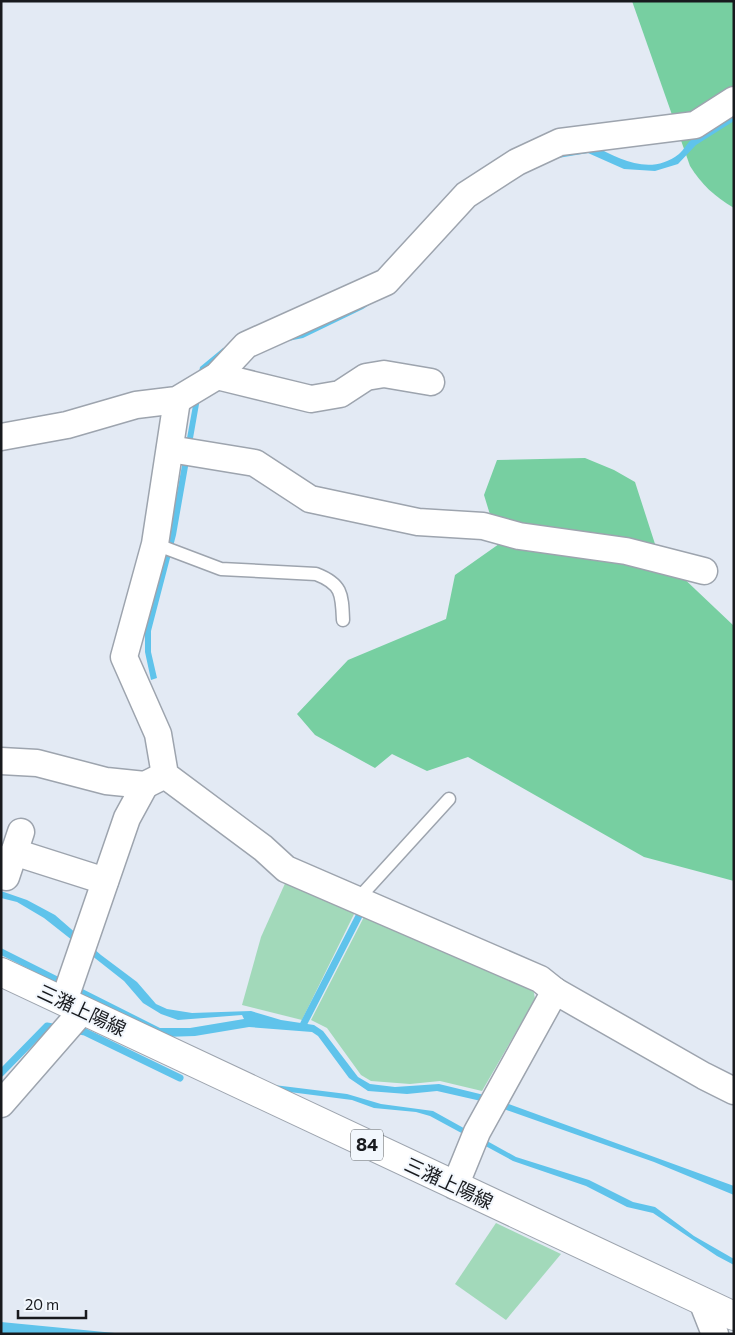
<svg xmlns="http://www.w3.org/2000/svg" width="735" height="1335" viewBox="0 0 735 1335" font-family="Commissioner,'Noto Sans JP',sans-serif">
  <style>
    .green { fill: #a2d9ba }
    .forest { fill: #77cfa1 }
    .water { fill: #5fc3eb }
    .lines { fill: none; stroke-linecap: round; stroke-linejoin: round }
    .stream { stroke: #5fc3eb; stroke-width: 7 }
    .lane-casing { stroke: #9da4ae; stroke-width: 15 }
    .street-casing { stroke: #9da4ae; stroke-width: 29 }
    .primary-casing { stroke: #9da4ae; stroke-width: 30 }
    .lane { stroke: #fff; stroke-width: 12 }
    .street { stroke: #fff; stroke-width: 26 }
    .primary { stroke: #fff; stroke-width: 28 }
    .labels { text-anchor: middle; stroke-width: 4; stroke-linejoin: round; paint-order: stroke }
    .shield { fill: #f2f7fd; stroke: #595c61; stroke-width: 1 }
    .shield-label { font-size: 18px; font-weight: bold; fill: #181a1e }
    .street-label { font-size: 19px; fill: #181a1e; stroke: #f2f7fd }
  </style>
  <rect width="100%" height="100%" fill="#e3eaf4"/>
  <g class="green">
    <path d="M287 879 356 910 302 1020 242 1005 261 937Z"/>
    <path d="M366 913 533 988 535 999 482 1091 440 1081 410 1084 371 1081 361 1075 327 1028 311 1020Z"/>
    <path d="M496 1223 561 1254 506 1320 455 1284Z"/>
  </g>
  <g class="forest">
    <path d="M632 1H734V208C715 197 701 184 690 166Z"/>
    <path d="M585 458 614 470 635 482 655 544 677 572 734 626V881L644 857 468 757 427 771 392 754 375 768 315 735 297 714 348 660 446 619 455 575 499 544 484 495 497 460Z"/>
  </g>
  <g class="water">
    <path d="M734 112V121L696 145 678 164 655 171 624 169 588 153 558 158 532 168 475 204 392 290 363 309 303 338 225 354 205 370 176 535 151 631V652L157 678 151 680 145 652V630L168 542 200 367 223 348 298 331 518 168 593 145C620 160 651 176 679 154 684 150 687 143 692 139 704 128 720 120 734 112Z"/>
    <path d="M1 891 27 900 55 915 101 955 137 982 156 1004 167 1009 192 1013 251 1011 281 1020 314 1025 323 1031 358 1077 370 1084 395 1087 439 1084 484 1095 734 1186V1195L654 1162 481 1101 437 1091 407 1094 368 1091 349 1078 318 1036 312 1032 249 1027 195 1036 164 1037 1 955V948L160 1028H190L244 1019 242 1015 178 1020 161 1014 143 1003 124 981 44 918 17 902 1 898Z"/>
    <path d="M274 1085 347 1094 381 1104 433 1111 516 1157 589 1180 633 1202 655 1207 694 1236 734 1259V1265L717 1256 653 1213 627 1207 586 1186 513 1161 430 1116 416 1112 374 1108 352 1100 274 1090Z"/>
    <path d="M1 1322 125 1334H1Z"/>
  </g>
  <g class="lines">
    <g class="stream">
      <path d="M302 1027 361 912"/>
      <path d="M74 1030 85 1032 180 1078"/>
      <path d="M1 1073 47 1026 58 1028"/>
    </g>
    <defs>
      <g id="lane">
        <path d="M155 544 221 569 316 574C342 584 342 594 343 620"/>
        <path d="M357 900 449 799"/>
      </g>
      <g id="street">
        <path d="M217 376 311 399 340 394 366 377 384 374 431 382"/>
        <path d="M177 400 155 544 124 657 158 734 165 775 263 848 286 869 540 979 555 991 704 1076 734 1091"/>
        <path d="M1 437 67 425 136 405 177 400 217 376 246 345 386 282 466 195 517 162 560 142 695 125 734 100"/>
        <path d="M170 449 255 463 310 499 418 522 483 526 519 536 626 551 704 571"/>
        <path d="M1 761 37 763 106 781 145 785 159 778"/>
        <path d="M14 852 105 881"/>
        <path d="M6 877 21 832"/>
        <path d="M64 1001 127 818 145 785"/>
        <path d="M1 1104 83 1010"/>
        <path d="M455 1186 477 1132 555 991"/>
        <path d="M702 1301 715 1334"/>
      </g>
      <path id="primary" d="M1 972 734 1316"/>
    </defs>
    <use href="#lane" class="lane-casing"/>
    <use href="#street" class="street-casing"/>
    <use href="#primary" class="primary-casing"/>
    <use href="#lane" class="lane"/>
    <use href="#street" class="street"/>
    <use href="#primary" class="primary"/>
  </g>
  <g class="labels">
    <rect class="shield" x="351" y="1129.5" width="32" height="31" rx="4"/>
    <g class="shield-label">
      <text x="367" y="1151">84</text>
    </g>
    <g class="street-label">
      <text transform="translate(82 1010) rotate(25)" y="7">三潴上陽線</text>
      <text transform="translate(449 1183) rotate(25)" y="7">三潴上陽線</text>
    </g>
  </g>
  <rect width="735" height="1335" fill="none" stroke="#181a1e" stroke-width="5"/>
  <path d="M18 1310v8h68v-8" fill="none" stroke="#181a1e" stroke-width="2.5"/>
  <text x="25" y="1310" font-size="15" fill="#181a1e" stroke="#f2f7fd" stroke-width="4" paint-order="stroke">20 m</text>
</svg>
